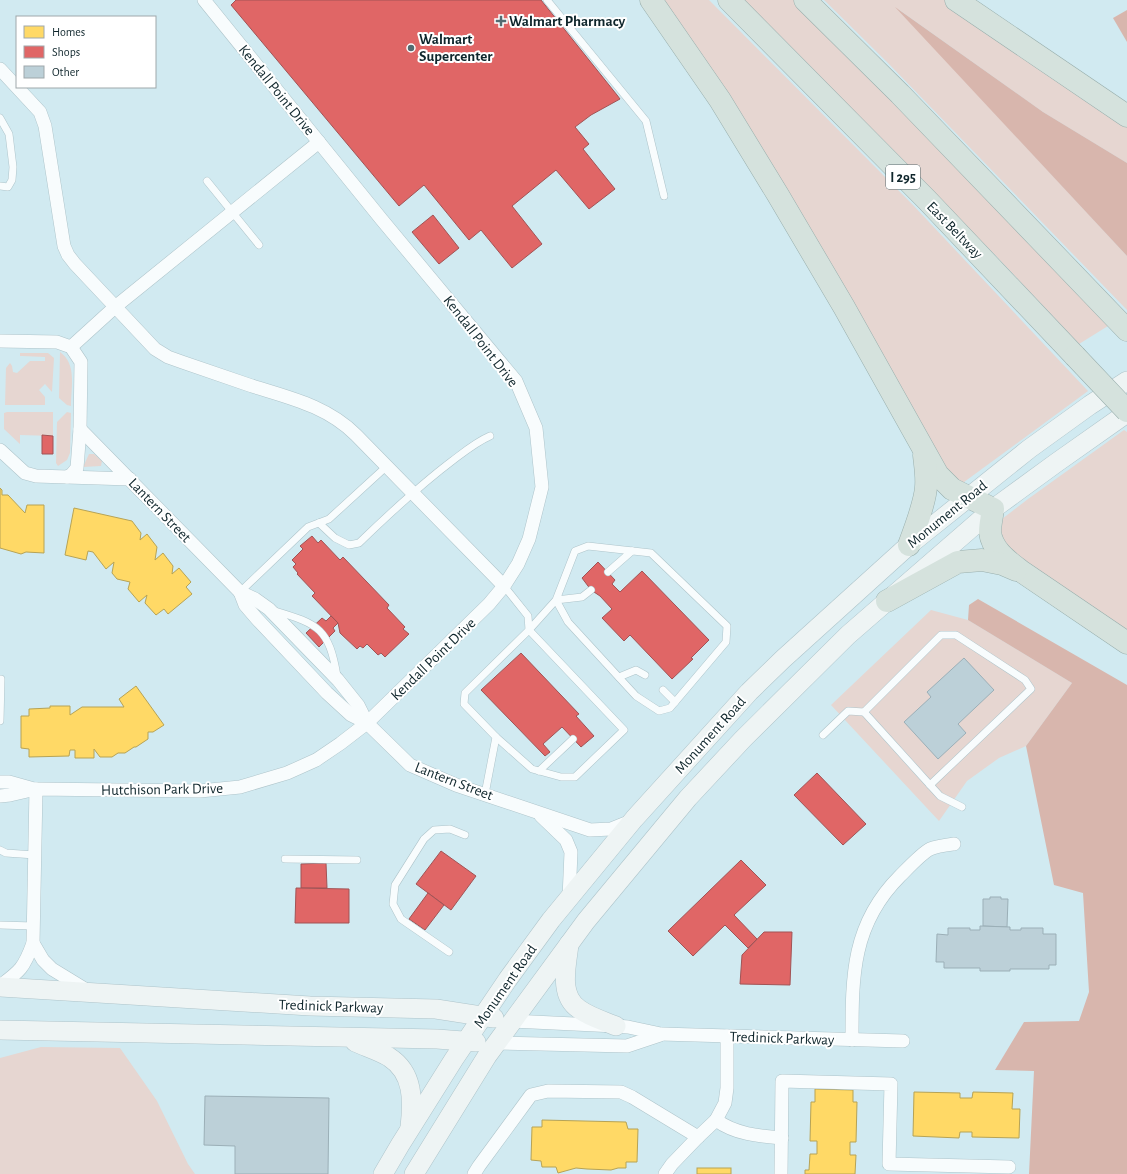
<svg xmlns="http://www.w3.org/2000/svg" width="1127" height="1174" viewBox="0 0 1127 1174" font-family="'Alegreya Sans',sans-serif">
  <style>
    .green { fill: #e6d6d1 }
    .forest { fill: #d8b6ad }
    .homes { fill: #ffd966; stroke: #b7a355 }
    .shops { fill: #e06666; stroke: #a15355 }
    .building { fill: #bcd0d8; stroke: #9bafb7 }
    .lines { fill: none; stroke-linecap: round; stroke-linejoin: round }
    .lane-casing { stroke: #aec4ca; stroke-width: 8 }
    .street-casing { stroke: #aec4ca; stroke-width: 14 }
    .secondary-casing { stroke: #aec4ca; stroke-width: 20 }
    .highway-casing { stroke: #99afad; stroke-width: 23 }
    .lane { stroke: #f8fcfd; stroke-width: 7 }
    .street { stroke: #f8fcfd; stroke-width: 13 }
    .secondary { stroke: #eef4f4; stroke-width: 19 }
    .highway { stroke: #d5e2dd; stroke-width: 22 }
    .highway-bridge-casing { stroke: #99afad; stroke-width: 23; stroke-linecap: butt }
    .highway-bridge { stroke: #d5e2dd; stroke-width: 22 }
    .poi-dot { fill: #536b71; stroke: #fff; stroke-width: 1.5 }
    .labels { text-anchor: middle; stroke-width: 4; stroke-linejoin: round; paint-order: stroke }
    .shield { fill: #fff; stroke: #57676b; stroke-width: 1 }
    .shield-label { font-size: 14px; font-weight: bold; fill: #0f262c }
    .poi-label { font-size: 15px; font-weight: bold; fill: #0f262c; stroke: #fff; text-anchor: start }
    .street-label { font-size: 15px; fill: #0f262c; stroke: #fff }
  </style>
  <rect width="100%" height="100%" fill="#d1eaf1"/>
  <g class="green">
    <path d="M656 0H709L913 205 1088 391 960 485 954 482Z"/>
    <path d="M740 0H795L1108 326 1079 344 996 256Z"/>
    <path d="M824 0H946L1127 122V163L1043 112 898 9 1127 256V310L888 63Z"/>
    <path d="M60 352C77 364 71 387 71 406L67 405 59 398Z"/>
    <path d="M20 353H48L54 358 52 392 45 384 39 390 45 397V405H5L6 368 10 363 12 366 13 372 17 373 30 361H45V357L22 356H20Z"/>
    <path d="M7 412H53V436L20 435V444L4 429V413Z"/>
    <path d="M67 412 71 413 70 453 67 460 58 466 56 463 57 422Z"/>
    <path d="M1124 430 1127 432V636L1003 546 998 524 1002 519 1028 499Z"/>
    <path d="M89 454H94L102 461 101 466 83 467Z"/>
    <path d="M931 610 968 620 1072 683 1026 746 999 758 967 781 939 821 831 705Z"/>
    <path d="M41 1047 120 1048 157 1101 188 1164 195 1174H0V1058Z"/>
  </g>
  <g class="forest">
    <path d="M895 7 1043 112 1127 163V256Z"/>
    <path d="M1127 10V42L1113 18Z"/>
    <path d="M978 599 1127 685V1174H1029L1034 1071 995 1070 1024 1022 1079 1021 1089 992 1083 893 1054 885 1026 746 1072 683 968 620 969 605Z"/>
  </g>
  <g class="homes">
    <path d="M0 488 2 490V495H8L25 513 27 505H44V553L26 552 21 554 0 548Z"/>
    <path d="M74 508 132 521 141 533 140 540 147 534 157 547 155 560 163 553 173 566 172 574 179 568 191 582 186 587 192 594 168 614 164 609 156 615 145 603 147 595 139 602 128 589 130 582 117 579 112 573 114 562 106 569 93 552 88 551 86 560 65 555Z"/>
    <path d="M136 686 164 725 153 732H148V739L136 747H134L125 753H118L112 757H100L94 749V758H75V750H70L69 756 29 757V749L21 748V716H29V709L50 708V706H70V715L82 707H124L119 699Z"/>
    <path d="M815 1089 853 1090V1102H857L856 1142H850V1155H856L855 1174H805V1170H809L810 1154H817V1141H810L811 1102H815Z"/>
    <path d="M914 1092 960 1093V1098H972L973 1092 1013 1093 1012 1109H1020L1019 1138 972 1137V1132H960L959 1138 913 1136Z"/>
    <path d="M542 1120 626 1122 628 1129H638L637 1162H626V1168H618L611 1170 587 1169 576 1168 558 1173 556 1167H542L541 1161 531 1160 532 1127H542Z"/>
    <rect x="697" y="1168" width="34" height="6"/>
  </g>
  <g class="shops">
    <path d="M236 0H541L617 95 620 99 591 115 575 127 589 144 583 149 615 189 589 209 556 170 512 206 542 244 512 268 481 230 469 240 424 185 399 206 231 5Z"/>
    <path d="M433 215 459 248 439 264 412 232Z"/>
    <path d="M42 435 53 436V454H42Z"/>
    <path d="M312 536 318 543 321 540 340 560 343 557 389 605 387 608 405 627 403 629 409 634 385 657 381 653 378 655 367 644 363 648 360 646 357 649 340 633 338 623 312 596 315 593 297 574 298 573 293 567 296 564 292 560 303 549 300 546Z"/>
    <path d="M598 562 615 580 612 584 620 592 642 571 709 640 691 658 693 659 672 679 630 635 624 641 602 618 612 609 600 596 591 590 582 578Z"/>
    <path d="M331 616 338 623 333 628 335 631 319 647 306 633 322 618 326 621Z"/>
    <path d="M521 653 579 714 576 716 594 736 581 747 562 727 543 744 550 752 545 756 481 690Z"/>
    <path d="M817 773 866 824 843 845 794 795Z"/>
    <path d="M441 851 476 876 451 910 416 884Z"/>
    <path d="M741 860 766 885 734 915 757 939 748 948 725 925 693 956 668 931Z"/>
    <path d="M326 863 327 888H301V864Z"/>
    <path d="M296 888 349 889V923H295Z"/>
    <path d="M428 893 444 905 425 930 409 919Z"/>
    <path d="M764 932H792L790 985 740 984 742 955Z"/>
  </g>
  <g class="building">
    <path d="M964 658 994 690 958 724 966 733 938 759 904 722 931 697 927 692Z"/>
    <path d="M990 897H1001V899H1008L1007 927 983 926V899H990Z"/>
    <path d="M980 926 1010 927V930H1021V928H1043V934H1056V965H1049V969H1010V971H980V968H944V962H936L937 934 948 935V928H970V930H980Z"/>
    <path d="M205 1096 329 1098 328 1174H235V1146L204 1145Z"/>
  </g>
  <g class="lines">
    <defs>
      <g id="lane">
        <path d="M547 0 646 121 664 196"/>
        <path d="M0 118 9 134 13 167 12 180 8 187 0 186"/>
        <path d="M207 181 259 245"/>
        <path d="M319 523 335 538 349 545 359 543C389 514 419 486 452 461 464 452 476 442 490 436"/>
        <path d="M608 572 632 551"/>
        <path d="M240 592 308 527 329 519 387 466"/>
        <path d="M275 611C319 624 329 629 337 676"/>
        <path d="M619 677 636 670 645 675"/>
        <path d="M663 690 675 702"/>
        <path d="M864 712 930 785"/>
        <path d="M0 721 1 679"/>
        <path d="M823 735 848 711 864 712 941 635H956L1025 680 1031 689 930 785 940 796 962 807"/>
        <path d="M496 737 532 769 561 777H575L624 730 529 630 556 600 575 551 588 546 651 553 727 626 726 642 670 708 659 711 636 696 568 622 556 600 582 597 591 590"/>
        <path d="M539 771 573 739"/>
        <path d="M485 794 496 737 464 704 465 693 529 630 528 616 504 586"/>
        <path d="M0 850 6 853 35 855"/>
        <path d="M285 859 357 860"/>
        <path d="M0 925 34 926"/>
        <path d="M449 952 401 919 393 904 395 885 424 839 434 830 450 829 465 835"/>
      </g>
      <g id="street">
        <path d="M0 69 40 112 45 126 64 246 68 255 75 264 155 349 168 357 182 362C205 370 228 378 252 386 290 398 327 406 356 435L504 586"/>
        <path d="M0 341 57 342 71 347 81 362 80 429 77 468 72 474 67 477 36 476 25 473 0 450"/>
        <path d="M71 347 115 307 319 142"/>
        <path d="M80 429 240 592 255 599 269 609 338 680 358 705 367 723"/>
        <path d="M67 477 130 479"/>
        <path d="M240 592 245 605 257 619 327 693 351 715 367 723 410 765 456 785 590 830 611 829 631 821"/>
        <path d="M0 782H9L34 789"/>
        <path d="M0 796 10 795 36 789 200 791 240 787 287 773 316 760 341 743 367 723 489 604 504 586 518 564 529 539 542 487 536 428 516 381 382 220 204 0"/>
        <path d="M541 816 566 840 571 852 569 898"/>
        <path d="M33 943 43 960 52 969 88 991"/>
        <path d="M0 986C20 971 24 968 33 943L36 789"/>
        <path d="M512 1021 616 1026 628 1027 661 1034 903 1041"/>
        <path d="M852 1040C852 975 852 924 900 876 907 869 922 853 930 849 937 846 946 845 954 844"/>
        <path d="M496 1043 627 1046 660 1035"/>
        <path d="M716 1120C735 1134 758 1136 782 1138"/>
        <path d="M698 1137 716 1120 725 1103 727 1088V1036"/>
        <path d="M474 1174 479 1166 531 1095 548 1091 621 1092 632 1097 698 1137 672 1164 665 1174"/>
        <path d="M781 1174 782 1081 891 1084 889 1164 1009 1167"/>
      </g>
      <g id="secondary">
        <path d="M569 944C567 965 558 995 579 1009 590 1017 604 1021 616 1026"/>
        <path d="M0 987 310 1006 436 1009 494 1018"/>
        <path d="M0 1030 437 1039 476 1042"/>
        <path d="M355 1042C366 1047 379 1051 389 1057 414 1073 413 1101 410 1127"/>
        <path d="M383 1174 400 1145 454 1059 508 979 551 920 634 819 749 692 783 659 909 545 1029 449 1090 405 1127 381"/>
        <path d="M414 1174 487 1056 586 921 688 798 743 739 848 635 993 509 1056 463 1127 413"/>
      </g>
      <g id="highway">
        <path d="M651 0 720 100 778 195 844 307 938 475 952 489 993 509C992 517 990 525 990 532 992 550 1008 561 1021 571L1127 643"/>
        <path d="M729 0 927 200 1075 356"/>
        <path d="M805 0 900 94 1127 330"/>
        <path d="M956 0 1127 116"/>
        <path d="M909 545C915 529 925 503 926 487 927 476 925 465 924 455"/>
        <path d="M887 601 958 562 982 560 1002 564 1016 570"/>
      </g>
    </defs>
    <use href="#lane" class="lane-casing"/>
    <use href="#street" class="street-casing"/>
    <use href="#secondary" class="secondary-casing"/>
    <use href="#highway" class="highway-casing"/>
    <use href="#lane" class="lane"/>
    <use href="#street" class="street"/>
    <use href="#secondary" class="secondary"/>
    <use href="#highway" class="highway"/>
    <defs>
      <path id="highway-bridge" d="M1075 356 1127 411"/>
    </defs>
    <use href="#highway-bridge" class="highway-bridge-casing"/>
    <use href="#highway-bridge" class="highway-bridge"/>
  </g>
  <g class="poi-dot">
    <path d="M499 15h4v4h4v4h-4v4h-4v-4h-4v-4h4z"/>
    <circle cx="411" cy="48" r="4"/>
  </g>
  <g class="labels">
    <rect class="shield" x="886" y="165" width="34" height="24" rx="3"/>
    <g class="shield-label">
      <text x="903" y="182">I 295</text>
    </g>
    <g class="poi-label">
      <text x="509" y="26">Walmart Pharmacy</text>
      <text x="419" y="44">Walmart<tspan x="419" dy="17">Supercenter</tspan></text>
    </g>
    <g class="street-label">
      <text transform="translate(277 90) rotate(51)" y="5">Kendall Point Drive</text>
      <text transform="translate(955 230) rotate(46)" y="5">East Beltway</text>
      <text transform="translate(481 341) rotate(52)" y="5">Kendall Point Drive</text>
      <text transform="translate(160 510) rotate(46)" y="5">Lantern Street</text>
      <text transform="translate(947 514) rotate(-39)" y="5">Monument Road</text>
      <text transform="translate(433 659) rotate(-44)" y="5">Kendall Point Drive</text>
      <text transform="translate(710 735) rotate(-48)" y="5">Monument Road</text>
      <text transform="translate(454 781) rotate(21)" y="5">Lantern Street</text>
      <text transform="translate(162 789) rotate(-1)" y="5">Hutchison Park Drive</text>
      <text transform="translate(505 986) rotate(-55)" y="5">Monument Road</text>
      <text transform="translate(331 1006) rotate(2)" y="5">Tredinick Parkway</text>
      <text transform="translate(782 1038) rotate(2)" y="5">Tredinick Parkway</text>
    </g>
  </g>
  <rect x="16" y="16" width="140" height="72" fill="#ffffff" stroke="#9fa8ab"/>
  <rect x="24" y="26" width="20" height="12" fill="#ffd966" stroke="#9fa8ab"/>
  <text x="52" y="36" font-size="12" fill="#0f262c">Homes</text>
  <rect x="24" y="46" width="20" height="12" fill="#e06666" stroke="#9fa8ab"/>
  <text x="52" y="56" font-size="12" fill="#0f262c">Shops</text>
  <rect x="24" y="66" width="20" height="12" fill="#bcd0d8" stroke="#9fa8ab"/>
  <text x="52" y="76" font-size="12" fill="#0f262c">Other</text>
</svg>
